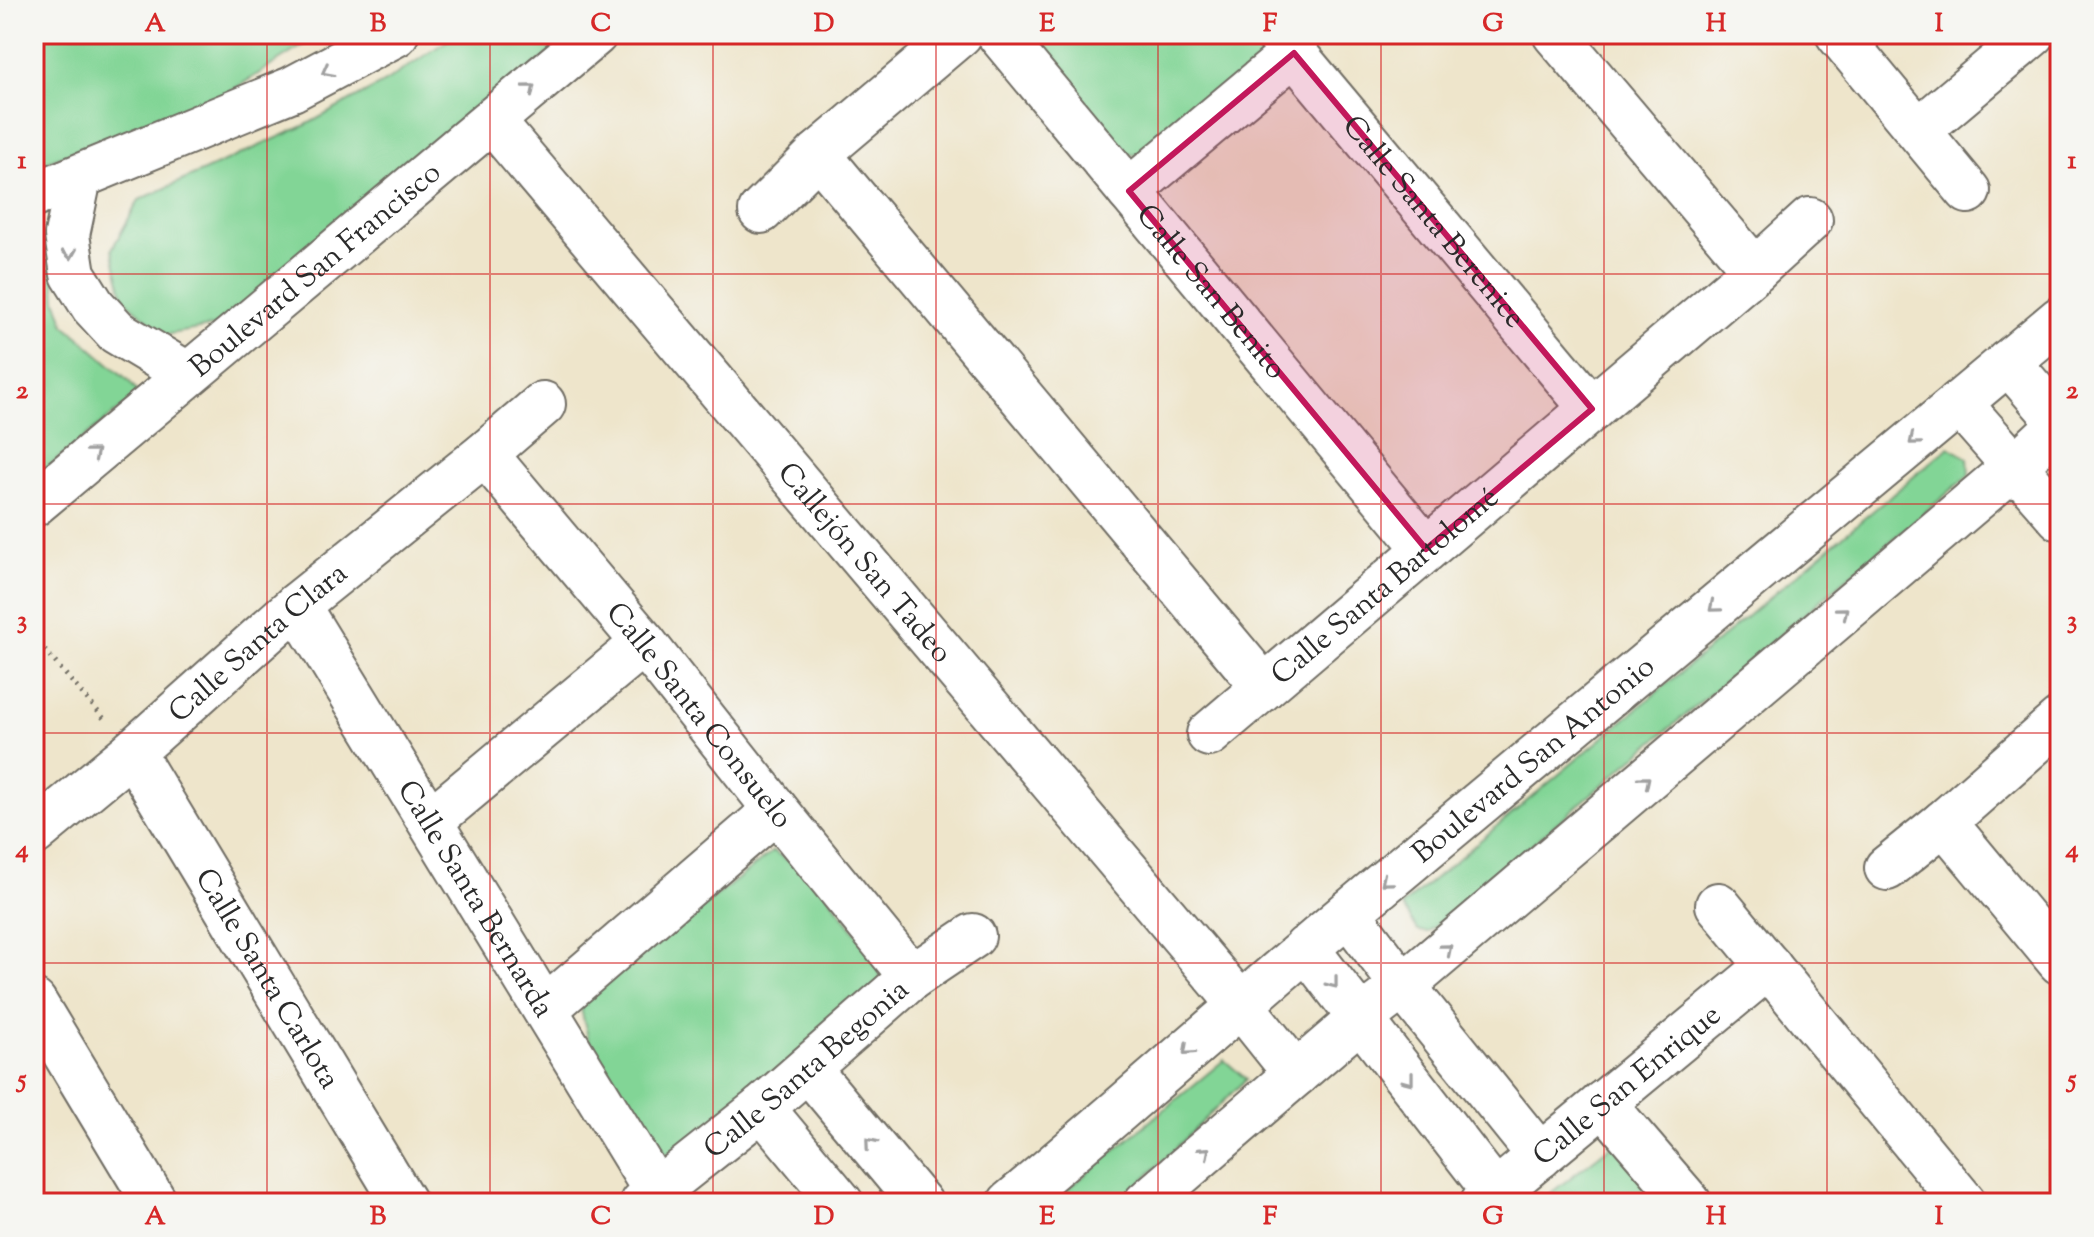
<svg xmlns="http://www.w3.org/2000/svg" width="2094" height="1237" viewBox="0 0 2094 1237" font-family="'Sorts Mill Goudy',serif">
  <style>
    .green { fill: #82d596; stroke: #568060; stroke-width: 2 }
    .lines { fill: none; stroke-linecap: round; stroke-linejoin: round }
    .minor-casing { stroke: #6f6c63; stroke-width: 48 }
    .path { stroke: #6f6c63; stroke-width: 5; stroke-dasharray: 2 6; stroke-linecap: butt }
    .minor { stroke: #fff; stroke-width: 44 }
    .oneway { stroke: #a0a0a0 }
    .marked { fill: #c2185b; fill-opacity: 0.2; stroke: #c2185b; stroke-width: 6; stroke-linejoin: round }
    .grid { fill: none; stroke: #d62828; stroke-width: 2; stroke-opacity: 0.55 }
    .labels { text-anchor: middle; stroke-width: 8; stroke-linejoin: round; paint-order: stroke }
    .street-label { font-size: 30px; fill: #2b2b2b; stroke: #f6f6f2 }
    .neatline { fill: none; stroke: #d62828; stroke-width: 3 }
    .grid-label { font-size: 26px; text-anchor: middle; font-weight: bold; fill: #d62828 }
  </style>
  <rect width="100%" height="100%" fill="#f6f6f2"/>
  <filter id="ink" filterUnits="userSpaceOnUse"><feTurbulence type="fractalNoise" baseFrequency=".0125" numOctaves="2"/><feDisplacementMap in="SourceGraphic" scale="16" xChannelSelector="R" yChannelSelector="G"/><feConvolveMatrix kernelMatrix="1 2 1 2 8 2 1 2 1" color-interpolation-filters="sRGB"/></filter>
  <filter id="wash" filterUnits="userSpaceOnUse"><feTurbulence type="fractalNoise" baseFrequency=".006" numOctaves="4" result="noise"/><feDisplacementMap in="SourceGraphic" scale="32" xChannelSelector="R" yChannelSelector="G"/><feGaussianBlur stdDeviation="1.8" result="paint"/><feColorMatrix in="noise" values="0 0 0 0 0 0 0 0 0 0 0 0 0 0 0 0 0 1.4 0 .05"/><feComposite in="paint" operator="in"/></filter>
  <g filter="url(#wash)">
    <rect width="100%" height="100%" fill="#eee5cb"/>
    <g class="green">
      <path d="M34 34H321L220 98 34 166Z"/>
      <path d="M457 34H573L215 326 165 335 124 299 112 249 139 200 306 125 385 82Z"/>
      <path d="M1026 34H1249L1262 58 1152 156 1125 154Z"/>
      <path d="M51 231 56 299 65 325 129 381 139 394 34 478V235Z"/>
      <path d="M1949 447 1968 458 1969 475 1428 932 1418 931 1402 906Z"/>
      <path d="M773 851 816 879 877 961 882 982 683 1154 663 1153 589 1041 580 1005Z"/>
      <path d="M1224 1060 1246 1079 1120 1203H1051Z"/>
      <path d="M1616 1142 1665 1203H1538Z"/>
    </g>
  </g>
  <g filter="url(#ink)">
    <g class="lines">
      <defs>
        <g id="minor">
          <path id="s1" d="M999 34 1426 549"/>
          <path id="s2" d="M1278 34 1592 409"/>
          <path d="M1555 34 1755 270"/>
          <path d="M1838 34 1968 191"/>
          <path id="s3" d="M492 121 1240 1004 1296 1074"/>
          <path d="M1919 130 2033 34"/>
          <path d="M818 154 1264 687"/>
          <path d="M79 178 67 235 73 274 93 306 117 332 187 374"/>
          <path d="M1129 191 1294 53"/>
          <path d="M34 195 292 89 396 34"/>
          <path d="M761 211 818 154 960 34"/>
          <path d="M2008 362 2060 422"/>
          <path d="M1959 403 2060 518"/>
          <path id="s4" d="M485 454 644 643 776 810 912 977"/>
          <path id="s5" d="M34 504 595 34"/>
          <path id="s6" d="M297 605 656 1191"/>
          <path id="s7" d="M1209 734 1755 270 1810 220"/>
          <path id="s8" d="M132 752 404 1203"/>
          <path d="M430 821 644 643"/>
          <path d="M1944 822 2060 962"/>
          <path id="s9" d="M34 833 132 752 297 605 485 454 543 404"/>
          <path d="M1887 868 1944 822 2060 720"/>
          <path d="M1718 905 1964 1203"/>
          <path d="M1348 913 1403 986 1540 1156"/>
          <path d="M1306 948 1495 1192"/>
          <path d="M34 1002 155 1203"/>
          <path d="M545 1009 776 810"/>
          <path d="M808 1069 920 1203"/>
          <path d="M1603 1103 1689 1203"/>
          <path d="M762 1108 841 1203"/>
          <path id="s10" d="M642 1203 762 1108 912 977 973 936"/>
          <path id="s11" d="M1010 1203C1124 1108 1234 1009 1348 913L2060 319"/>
          <path d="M1146 1203 1361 1018 1403 986 2015 466 2060 424"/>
          <path id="s12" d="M1483 1203 1769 966"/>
        </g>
      </defs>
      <use href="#minor" class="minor-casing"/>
      <path class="path" d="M34 638 107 722"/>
      <use href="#minor" class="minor"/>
    </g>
    <defs><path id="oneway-chevron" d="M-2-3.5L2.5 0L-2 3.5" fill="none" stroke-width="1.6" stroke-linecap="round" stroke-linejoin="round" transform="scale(2)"/></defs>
    <g class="oneway">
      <use href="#oneway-chevron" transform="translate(327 71) rotate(152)"/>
      <use href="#oneway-chevron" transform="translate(530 89) rotate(-40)"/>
      <use href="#oneway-chevron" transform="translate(70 254) rotate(82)"/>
      <use href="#oneway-chevron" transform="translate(1914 440) rotate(140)"/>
      <use href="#oneway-chevron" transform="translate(94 453) rotate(-40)"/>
      <use href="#oneway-chevron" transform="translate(1714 607) rotate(140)"/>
      <use href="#oneway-chevron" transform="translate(1843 612) rotate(-40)"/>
      <use href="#oneway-chevron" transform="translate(1645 781) rotate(-40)"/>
      <use href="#oneway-chevron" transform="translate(1386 881) rotate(140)"/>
      <use href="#oneway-chevron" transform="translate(1447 949) rotate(-40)"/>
      <use href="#oneway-chevron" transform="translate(1333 983) rotate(52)"/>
      <use href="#oneway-chevron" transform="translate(1188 1050) rotate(138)"/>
      <use href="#oneway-chevron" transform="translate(1409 1080) rotate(52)"/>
      <use href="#oneway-chevron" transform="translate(870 1143) rotate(-130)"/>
      <use href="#oneway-chevron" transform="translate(1205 1152) rotate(-41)"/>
    </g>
  </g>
  <path class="marked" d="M1294 53 1592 409 1426 549 1129 191Z"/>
  <path class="grid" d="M267 34V1203M490 34V1203M713 34V1203M936 34V1203M1158 34V1203M1381 34V1203M1604 34V1203M1827 34V1203M34 274H2060M34 504H2060M34 733H2060M34 963H2060"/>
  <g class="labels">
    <g class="street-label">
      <text dy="10" stroke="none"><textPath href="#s2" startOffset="244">Calle Santa Berenice</textPath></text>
      <text dy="10" stroke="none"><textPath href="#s5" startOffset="366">Boulevard San Francisco</textPath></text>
      <text dy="10" stroke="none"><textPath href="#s1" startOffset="334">Calle San Benito</textPath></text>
      <text dy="10" stroke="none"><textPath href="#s3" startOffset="578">Callejón San Tadeo</textPath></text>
      <text dy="10" stroke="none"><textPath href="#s7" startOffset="230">Calle Santa Bartolomé</textPath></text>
      <text dy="10" stroke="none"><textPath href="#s9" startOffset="294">Calle Santa Clara</textPath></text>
      <text dy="10" stroke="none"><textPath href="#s4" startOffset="338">Calle Santa Consuelo</textPath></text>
      <text dy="10" stroke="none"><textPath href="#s11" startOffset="686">Boulevard San Antonio</textPath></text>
      <text dy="10" stroke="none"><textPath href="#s6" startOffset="344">Calle Santa Bernarda</textPath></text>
      <text dy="10" stroke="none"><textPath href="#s8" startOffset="264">Calle Santa Carlota</textPath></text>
      <text dy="10" stroke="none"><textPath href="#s10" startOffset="212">Calle Santa Begonia</textPath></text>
      <text dy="10" stroke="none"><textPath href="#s12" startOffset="186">Calle San Enrique</textPath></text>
    </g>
  </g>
  <rect width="2094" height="1237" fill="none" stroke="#f6f6f2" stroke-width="88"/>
  <rect x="44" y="44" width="2006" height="1149" class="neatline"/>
  <g class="grid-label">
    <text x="155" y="31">A</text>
    <text x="378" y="31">B</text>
    <text x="601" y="31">C</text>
    <text x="824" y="31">D</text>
    <text x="1047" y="31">E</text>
    <text x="1270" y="31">F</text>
    <text x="1493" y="31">G</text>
    <text x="1716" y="31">H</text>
    <text x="1939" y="31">I</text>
    <text x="22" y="168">1</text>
    <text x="2072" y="168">1</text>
    <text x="22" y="398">2</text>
    <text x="2072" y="398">2</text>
    <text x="22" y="628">3</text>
    <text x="2072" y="628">3</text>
    <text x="22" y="857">4</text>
    <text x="2072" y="857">4</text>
    <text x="22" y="1087">5</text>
    <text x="2072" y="1087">5</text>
    <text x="155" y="1224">A</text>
    <text x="378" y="1224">B</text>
    <text x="601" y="1224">C</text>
    <text x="824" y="1224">D</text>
    <text x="1047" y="1224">E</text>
    <text x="1270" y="1224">F</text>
    <text x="1493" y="1224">G</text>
    <text x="1716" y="1224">H</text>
    <text x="1939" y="1224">I</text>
  </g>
</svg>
